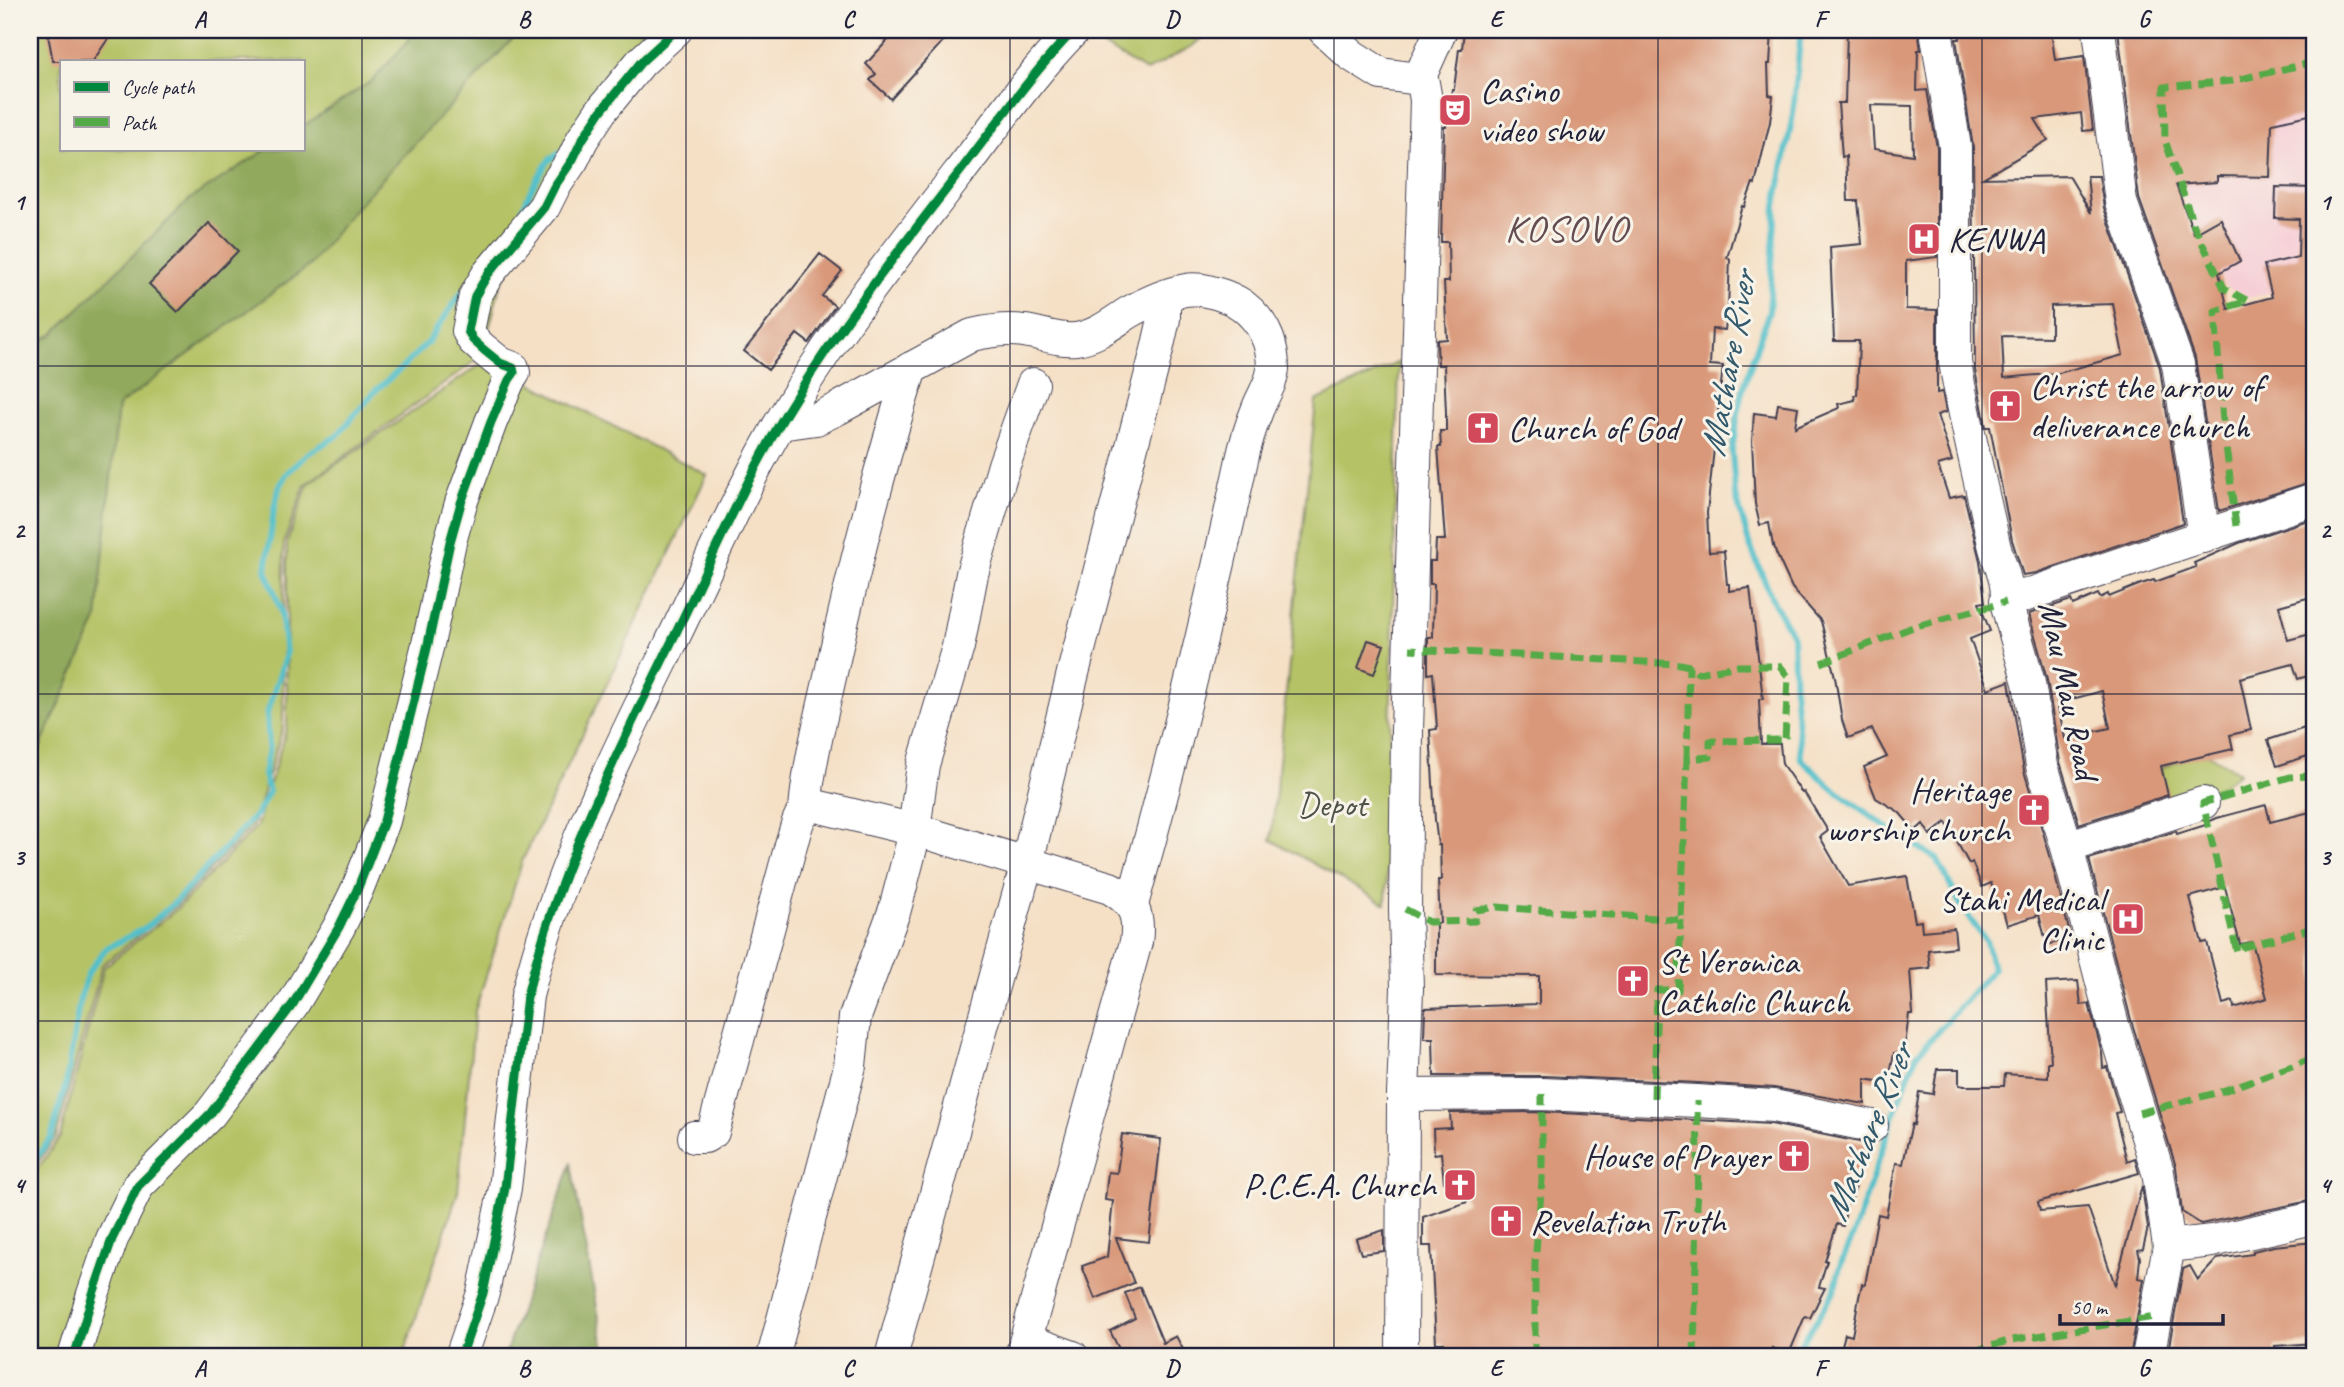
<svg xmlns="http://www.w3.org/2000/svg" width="2344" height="1387" viewBox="0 0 2344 1387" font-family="Caveat,sans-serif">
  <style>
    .built { fill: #f6cfd6 }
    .green { fill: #b5c366; stroke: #6c7250; stroke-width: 2; fill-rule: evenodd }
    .forest { fill: #90a95b; stroke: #59664b; stroke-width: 2 }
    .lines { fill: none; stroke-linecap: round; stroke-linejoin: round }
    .stream { stroke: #52c0ca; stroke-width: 6 }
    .building { fill: #d99879; fill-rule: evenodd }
    .minor-casing { stroke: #423e50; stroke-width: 34 }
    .minor { stroke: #fff; stroke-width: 32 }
    .quiet { stroke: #53aa46; stroke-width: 7; stroke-dasharray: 14 7; stroke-linecap: butt }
    .cycleway-casing { stroke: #f7f3e8; stroke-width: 13 }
    .cycleway { stroke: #00873e; stroke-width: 9 }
    .grid { fill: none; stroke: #22223b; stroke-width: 2; stroke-opacity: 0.55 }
    .labels { text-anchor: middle; stroke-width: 6; stroke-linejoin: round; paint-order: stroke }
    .poi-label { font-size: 35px; fill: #22223b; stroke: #f7f3e8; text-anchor: start }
    .street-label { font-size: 35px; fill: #22223b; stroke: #f7f3e8 }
    .park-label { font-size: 35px; fill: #4e5248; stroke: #f7f3e8 }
    .water-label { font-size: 37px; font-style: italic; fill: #33596d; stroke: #f7f3e8 }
    .quarter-label { font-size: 38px; letter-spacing: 2px; fill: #624b51; stroke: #f7f3e8 }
    .neatline { fill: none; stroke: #22223b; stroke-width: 2.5 }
    .grid-label { font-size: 23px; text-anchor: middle; font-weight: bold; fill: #22223b }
  </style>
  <rect width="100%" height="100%" fill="#f7f3e8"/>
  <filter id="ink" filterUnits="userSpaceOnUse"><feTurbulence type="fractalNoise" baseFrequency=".0143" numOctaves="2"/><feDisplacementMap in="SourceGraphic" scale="14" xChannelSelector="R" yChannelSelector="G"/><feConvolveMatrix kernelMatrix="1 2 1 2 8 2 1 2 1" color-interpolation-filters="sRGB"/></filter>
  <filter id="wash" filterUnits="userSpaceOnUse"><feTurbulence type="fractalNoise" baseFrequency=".00686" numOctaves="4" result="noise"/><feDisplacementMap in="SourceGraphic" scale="28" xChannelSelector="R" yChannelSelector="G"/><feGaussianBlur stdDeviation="1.57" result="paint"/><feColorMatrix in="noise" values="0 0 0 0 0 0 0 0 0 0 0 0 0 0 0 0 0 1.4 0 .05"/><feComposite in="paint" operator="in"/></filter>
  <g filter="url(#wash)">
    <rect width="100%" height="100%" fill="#f5e0c6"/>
    <path class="built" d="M2314 65V281L2248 298 2225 286 2195 225 2167 141 2244 80Z"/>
    <g class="green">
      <path d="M30 30H674L618 96 500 285 482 356 305 485 284 542 283 727 253 825 176 906 102 965 56 1137 30 1173ZM61 61H303V149H61Z"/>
      <path d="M1089 30H1211L1191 47 1146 71 1085 35Z"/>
      <path d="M487 360 707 475 523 859 475 1011 458 1192 403 1357H30V1192L34 1174 60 1137 104 967 178 908 257 826 287 727V542L308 484Z"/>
      <path d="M1399 362 1386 904 1271 840 1316 401Z"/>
      <path d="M2205 752 2239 773 2211 793 2169 808 2161 768Z"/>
    </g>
    <g class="forest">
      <path d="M418 30H521L356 207 310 265 118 406 97 620 40 748 30 752V345L52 335 190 199 267 149H303V126L373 80Z"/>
      <path d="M571 1164 606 1357H504Z"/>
    </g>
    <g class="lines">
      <g class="stream">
        <path d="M521 213 531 189 549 160 563 151"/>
        <path d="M30 1166 51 1138 66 1083 80 998 88 973 105 949 145 928 173 904 258 812 269 791 264 775 269 747 267 714 286 654 281 611 266 570 274 509 279 488 286 474 307 454 337 436 376 390 404 366 427 343 462 292"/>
        <path d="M1793 1357 1834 1292 1841 1263 1853 1236 1895 1111 1916 1056 1993 969 1986 941 1962 908 1937 859 1889 829 1832 788 1801 759 1795 699 1793 637 1773 601 1749 543 1735 492 1732 451 1741 395 1769 311 1776 206 1793 114 1801 30"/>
      </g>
    </g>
    <g id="blocks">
      <g class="building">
        <path d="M47 30H114L93 61H53Z"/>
        <path d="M876 30H953L891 99 870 80 876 74 866 64 888 40Z"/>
        <path d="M1464 30H1772L1770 64H1768L1769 95 1773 96 1770 122 1755 184 1753 183 1744 207 1742 206 1727 258 1730 259 1728 309 1725 330 1712 329 1710 365 1723 366 1707 513 1709 552 1724 551 1727 584H1729V591L1750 588 1763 699H1759L1761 744H1780L1782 764 1802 793 1804 792 1828 831 1820 837 1848 886 1907 876 1915 922 1921 921 1922 931 1954 928 1956 947 1928 950 1930 968 1910 970 1913 1014H1909L1904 1053H1894L1888 1083 1865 1079V1104L1774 1088 1698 1083 1543 1076H1434L1433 1038H1424L1425 1008 1539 1004V976L1436 975V923H1440L1438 880H1441L1440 845H1438L1435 820 1430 730 1437 729 1433 673 1428 674V637H1433L1434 584H1430V561H1435L1436 540H1445L1438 447H1441L1440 431H1446V412L1444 365H1438L1437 344V340L1447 339 1444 282H1449L1448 242H1441L1444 127H1446L1452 89H1454L1459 49H1462Z"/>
        <path d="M1847 30H1918L1921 50H1918L1917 91 1927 90 1937 148V225H1934L1937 257 1906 261V309L1937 310V393L1942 392 1946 412 1937 415 1952 461 1938 465 1949 498 1964 495 1980 561 1985 602 1979 603 1990 631 1970 639 1988 689 2009 681 2024 771 2049 852 2071 938 2047 945 2039 915 2007 925 2001 903H1998L1991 883 1982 887 1972 862 1969 864 1946 822 1930 835 1923 824 1915 831 1899 812 1876 798 1864 767 1887 757 1872 729 1848 738 1842 720 1835 677 1821 621 1792 588 1776 553 1774 545 1773 546 1769 523 1760 525 1755 504 1752 441 1754 413 1776 416 1778 404 1798 407 1795 427 1839 408 1838 404 1855 400 1854 395H1857L1859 341H1834L1830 247 1862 244 1858 201H1848L1846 156 1842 157 1838 103H1845ZM1871 105 1912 106 1913 155 1874 149Z"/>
        <path d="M1959 30H2051L2055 60 2084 56 2093 130 2083 131 2081 113 2035 119 2048 140 1983 178 2069 176 2091 213 2087 176H2099L2104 208 2160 368 2183 523 2036 573 2023 575 2012 540 1990 427H1986L1975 370 1973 147 1956 39H1960ZM2113 304 2123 355 2059 373 2004 378 2002 336 2051 337V306Z"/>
        <path d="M2118 30H2314V114L2272 123 2270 177 2217 176V182L2176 185 2194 234 2221 219 2240 261 2219 273 2228 309 2272 297 2264 265 2298 257 2299 219 2275 218 2276 187 2314 188V481L2219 511 2195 358 2139 198Z"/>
        <path d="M209 223 238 251 178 312 149 284Z"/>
        <path d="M820 254 842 271 822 296 835 306 809 343 797 334 768 370 744 351Z"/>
        <path d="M2314 518V596L2279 606 2288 640 2314 633V674L2298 679 2293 664 2240 678 2251 730 2230 735 2233 749 2161 766 2168 795 2079 824 2060 762 2047 680 2029 614 2071 600 2073 605 2098 594 2100 598 2108 594 2109 597 2141 584 2154 580 2155 582 2196 567 2194 563 2239 543ZM2102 691 2110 728 2065 738 2057 703Z"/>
        <path d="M1368 640 1384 645 1374 674 1358 668Z"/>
        <path d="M2314 725V754L2277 766 2268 740Z"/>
        <path d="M2266 805 2270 822 2314 811V1200L2201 1224 2182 1212 2176 1167 2131 1020 2089 859 2176 831 2177 834 2209 824 2208 822 2217 818ZM2225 887 2240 944 2252 942 2267 998 2234 1008 2233 1001 2223 1004 2207 942 2202 943 2190 897Z"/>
        <path d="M2078 981 2081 1005 2089 1004 2102 1053 2103 1068 2107 1067 2120 1112 2115 1113 2127 1161 2135 1158 2139 1173 2038 1202 2040 1211 2088 1207 2115 1285 2142 1186 2148 1228 2143 1249 2138 1250 2140 1258 2138 1278 2144 1279 2130 1357H1839L1845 1334 1852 1336 1859 1297 1862 1284 1865 1285 1878 1214 1886 1216 1896 1163 1903 1164 1907 1145 1912 1124 1914 1125 1919 1092 1933 1094 1937 1069H1959V1085L1964 1086H2004L2005 1074 2048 1077V1062H2051L2046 983Z"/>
        <path d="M1542 1112 1771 1124 1869 1144 1852 1198 1848 1197 1843 1226 1837 1224 1825 1261H1827L1819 1287 1825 1288 1810 1318 1805 1316 1789 1354 1772 1348V1357H1444V1343H1436L1431 1246H1423V1217L1467 1202 1459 1178 1444 1182 1441 1153 1434 1154 1433 1129 1451 1128 1450 1113Z"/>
        <path d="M1122 1134 1161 1139 1149 1242 1116 1238 1134 1283 1095 1299 1082 1266 1107 1257 1113 1201 1105 1200 1108 1172 1117 1173Z"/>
        <path d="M1384 1230V1251L1361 1254 1356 1239Z"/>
        <path d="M2314 1242V1261H2311L2314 1343 2275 1346 2276 1357H2167L2183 1269 2190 1266 2198 1280 2217 1259 2253 1254V1251L2274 1246Z"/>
        <path d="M1140 1287 1163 1343 1176 1336 1187 1357H1123L1110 1331 1135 1318 1125 1293Z"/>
      </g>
    </g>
  </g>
  <g filter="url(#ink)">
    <use href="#blocks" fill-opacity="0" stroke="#423e50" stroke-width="2"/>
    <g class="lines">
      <defs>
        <g id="minor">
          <path d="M1324 30 1351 55 1381 74 1419 79"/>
          <path d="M1936 30 1955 147V362C1965 423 1981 483 1994 544 1998 562 2010 583 2006 602L2029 683 2042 766 2067 847 2113 1025 2158 1172 2169 1246 2148 1357"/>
          <path d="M2099 30 2121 202 2178 364 2204 537"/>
          <path d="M1419 79 1441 30"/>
          <path d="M780 424 816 419 837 409 972 335C989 331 1006 328 1024 331 1041 333 1058 341 1076 339 1096 336 1111 324 1128 313 1144 304 1168 293 1186 290 1202 287 1229 296 1242 305 1263 321 1273 343 1273 369 1272 383 1263 395 1258 408 1251 425 1245 445 1241 464 1209 612 1173 759 1132 905"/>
          <path d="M2006 602 2314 499"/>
          <path d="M805 809C809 761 822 715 832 668 854 567 880 466 911 368"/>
          <path d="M2067 847 2203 803"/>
          <path d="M1403 1095 1542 1094 1697 1101 1773 1106 1872 1126"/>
          <path d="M694 1137H705L713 1132 792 841C797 827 798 808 816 806L923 832 1110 888C1134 902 1140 914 1136 942L1021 1357"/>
          <path d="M2169 1246 2212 1241 2314 1218"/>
          <path d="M1026 1340 1073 1357"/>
          <path d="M74 1357 93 1294 112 1239 138 1186 210 1114 293 1004 339 927 357 890 384 821 428 644 450 542 461 503 491 422 509 380 514 373 513 368 500 363 484 350 473 340 468 331 475 296 488 274 544 207 554 187 573 159 582 140 601 111 641 62 676 30"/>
          <path d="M461 1357 483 1293 505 1188 527 996C557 873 613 761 669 647 710 564 746 476 796 397 844 319 902 247 958 174 996 125 1031 74 1074 30"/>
          <path d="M773 1357 850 1066 855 1017 895 909 912 844 923 765 958 647 972 574 1004 465 1033 384"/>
          <path d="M891 1357 1027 863 1073 673 1157 350 1164 319V297"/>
          <path d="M1402 1357 1403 1095 1407 989 1405 909 1407 731 1426 100 1423 83 1419 79"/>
        </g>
      </defs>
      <use href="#minor" class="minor-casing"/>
      <use href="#minor" class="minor"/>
      <g class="quiet">
        <path d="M2236 526 2223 422 2215 311 2248 301 2224 288 2194 226 2165 140 2164 87 2232 81 2314 62"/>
        <path d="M1821 663 1913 627 2006 602"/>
        <path d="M1687 759 1689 666"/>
        <path d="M2314 776 2290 777 2203 803 2237 952 2243 947 2314 928"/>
        <path d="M1405 909 1429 922 1475 921 1476 910 1497 907 1681 920 1687 759 1710 757V741L1785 740 1788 676 1780 666H1738L1698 673 1689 666 1680 664 1410 649"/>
        <path d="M1654 1098 1657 990H1678L1681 920"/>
        <path d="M2139 1113 2220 1092 2314 1058"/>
        <path d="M1535 1357V1263L1542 1181V1094"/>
        <path d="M1694 1357 1698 1159 1697 1101"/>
        <path d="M1979 1357 1980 1349 2012 1340 2155 1317"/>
      </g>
      <defs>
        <g id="cycleway">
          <path d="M74 1357 93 1294 112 1239 138 1186 210 1114 293 1004 339 927 357 890 384 821 428 644 450 542 461 503 491 422 509 380 514 373 513 368 500 363 484 350 473 340 468 331 475 296 488 274 544 207 554 187 573 159 582 140 601 111 641 62 676 30"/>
          <path d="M461 1357 483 1293 505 1188 527 996C557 873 613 761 669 647 710 564 746 476 796 397 844 319 902 247 958 174 996 125 1031 74 1074 30"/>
        </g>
      </defs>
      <use href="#cycleway" class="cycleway-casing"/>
      <use href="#cycleway" class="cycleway"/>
    </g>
  </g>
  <path class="grid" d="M362 30V1357M686 30V1357M1010 30V1357M1334 30V1357M1658 30V1357M1982 30V1357M30 366H2314M30 694H2314M30 1021H2314"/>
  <defs>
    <symbol id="theatre-square" viewBox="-11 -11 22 22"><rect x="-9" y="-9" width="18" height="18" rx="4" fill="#d1495b" stroke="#f7f3e8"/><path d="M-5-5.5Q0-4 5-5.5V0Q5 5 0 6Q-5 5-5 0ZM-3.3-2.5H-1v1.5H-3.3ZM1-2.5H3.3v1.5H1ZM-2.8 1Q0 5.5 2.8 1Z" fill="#fff"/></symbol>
    <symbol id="hospital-square" viewBox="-11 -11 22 22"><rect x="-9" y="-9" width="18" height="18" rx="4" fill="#d1495b" stroke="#f7f3e8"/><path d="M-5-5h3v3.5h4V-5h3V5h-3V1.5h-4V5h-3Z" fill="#fff"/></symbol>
    <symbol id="church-square" viewBox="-11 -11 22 22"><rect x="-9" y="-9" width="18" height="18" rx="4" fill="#d1495b" stroke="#f7f3e8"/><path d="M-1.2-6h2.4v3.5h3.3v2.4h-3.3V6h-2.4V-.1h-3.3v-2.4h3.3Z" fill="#fff"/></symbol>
  </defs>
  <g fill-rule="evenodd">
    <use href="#theatre-square" x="1436" y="91" width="38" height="38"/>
    <use href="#hospital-square" x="1905" y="220" width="38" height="38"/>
    <use href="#church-square" x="1986" y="387" width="38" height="38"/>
    <use href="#church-square" x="1464" y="409" width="38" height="38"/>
    <use href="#church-square" x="2015" y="791" width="38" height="38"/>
    <use href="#hospital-square" x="2109" y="900" width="38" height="38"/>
    <use href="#church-square" x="1614" y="962" width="38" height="38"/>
    <use href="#church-square" x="1775" y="1137" width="38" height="38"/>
    <use href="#church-square" x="1441" y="1166" width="38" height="38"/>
    <use href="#church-square" x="1487" y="1202" width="38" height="38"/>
  </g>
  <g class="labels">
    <g class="poi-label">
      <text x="1480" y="102">Casino<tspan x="1480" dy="40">video show</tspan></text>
      <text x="1948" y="251">KENWA</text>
      <text x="2030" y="398">Christ the arrow of<tspan x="2030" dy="40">deliverance church</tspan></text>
      <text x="1508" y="440">Church of God</text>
      <text x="2010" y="802" text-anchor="end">Heritage<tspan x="2010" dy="40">worship church</tspan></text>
      <text x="2104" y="911" text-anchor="end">Stahi Medical<tspan x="2104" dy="40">Clinic</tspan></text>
      <text x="1658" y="973">St Veronica<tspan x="1658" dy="40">Catholic Church</tspan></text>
      <text x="1770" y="1168" text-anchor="end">House of Prayer</text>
      <text x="1436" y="1197" text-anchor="end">P.C.E.A. Church</text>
      <text x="1530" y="1233">Revelation Truth</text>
    </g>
    <g class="street-label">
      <text transform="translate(2069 690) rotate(78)" y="12">Mau Mau Road</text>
    </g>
    <g class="park-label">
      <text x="1332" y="816">Depot</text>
    </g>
    <g class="water-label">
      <text transform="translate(1727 364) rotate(-80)" y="13">Mathare River</text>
      <text transform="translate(1867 1132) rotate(-68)" y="13">Mathare River</text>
    </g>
    <g class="quarter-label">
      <text x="1567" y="241">KOSOVO</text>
    </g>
  </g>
  <rect width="2344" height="1387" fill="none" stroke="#f7f3e8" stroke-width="77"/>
  <rect x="60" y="60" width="245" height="91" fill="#f7f3e8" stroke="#a29fa3" stroke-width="2"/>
  <rect x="74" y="82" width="35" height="10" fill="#00873e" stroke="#a29fa3" stroke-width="2"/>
  <text x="122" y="94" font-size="21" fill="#22223b">Cycle path</text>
  <rect x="74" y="117" width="35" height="10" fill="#53aa46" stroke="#a29fa3" stroke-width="2"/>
  <text x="122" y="130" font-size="21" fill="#22223b">Path</text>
  <path d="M2060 1314v10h163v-10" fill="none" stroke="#22223b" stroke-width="3.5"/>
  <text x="2071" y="1314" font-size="21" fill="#22223b" stroke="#f7f3e8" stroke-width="5" paint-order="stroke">50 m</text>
  <rect x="38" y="38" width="2268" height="1310" class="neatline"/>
  <g class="grid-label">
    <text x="200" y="27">A</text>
    <text x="524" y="27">B</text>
    <text x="848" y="27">C</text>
    <text x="1172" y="27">D</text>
    <text x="1496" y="27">E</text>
    <text x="1820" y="27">F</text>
    <text x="2144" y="27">G</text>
    <text x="19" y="210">1</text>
    <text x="2325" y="210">1</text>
    <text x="19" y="538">2</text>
    <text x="2325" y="538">2</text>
    <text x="19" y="865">3</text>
    <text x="2325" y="865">3</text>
    <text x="19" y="1193">4</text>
    <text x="2325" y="1193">4</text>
    <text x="200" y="1376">A</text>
    <text x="524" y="1376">B</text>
    <text x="848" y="1376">C</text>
    <text x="1172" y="1376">D</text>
    <text x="1496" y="1376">E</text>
    <text x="1820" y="1376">F</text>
    <text x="2144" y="1376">G</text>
  </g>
</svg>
